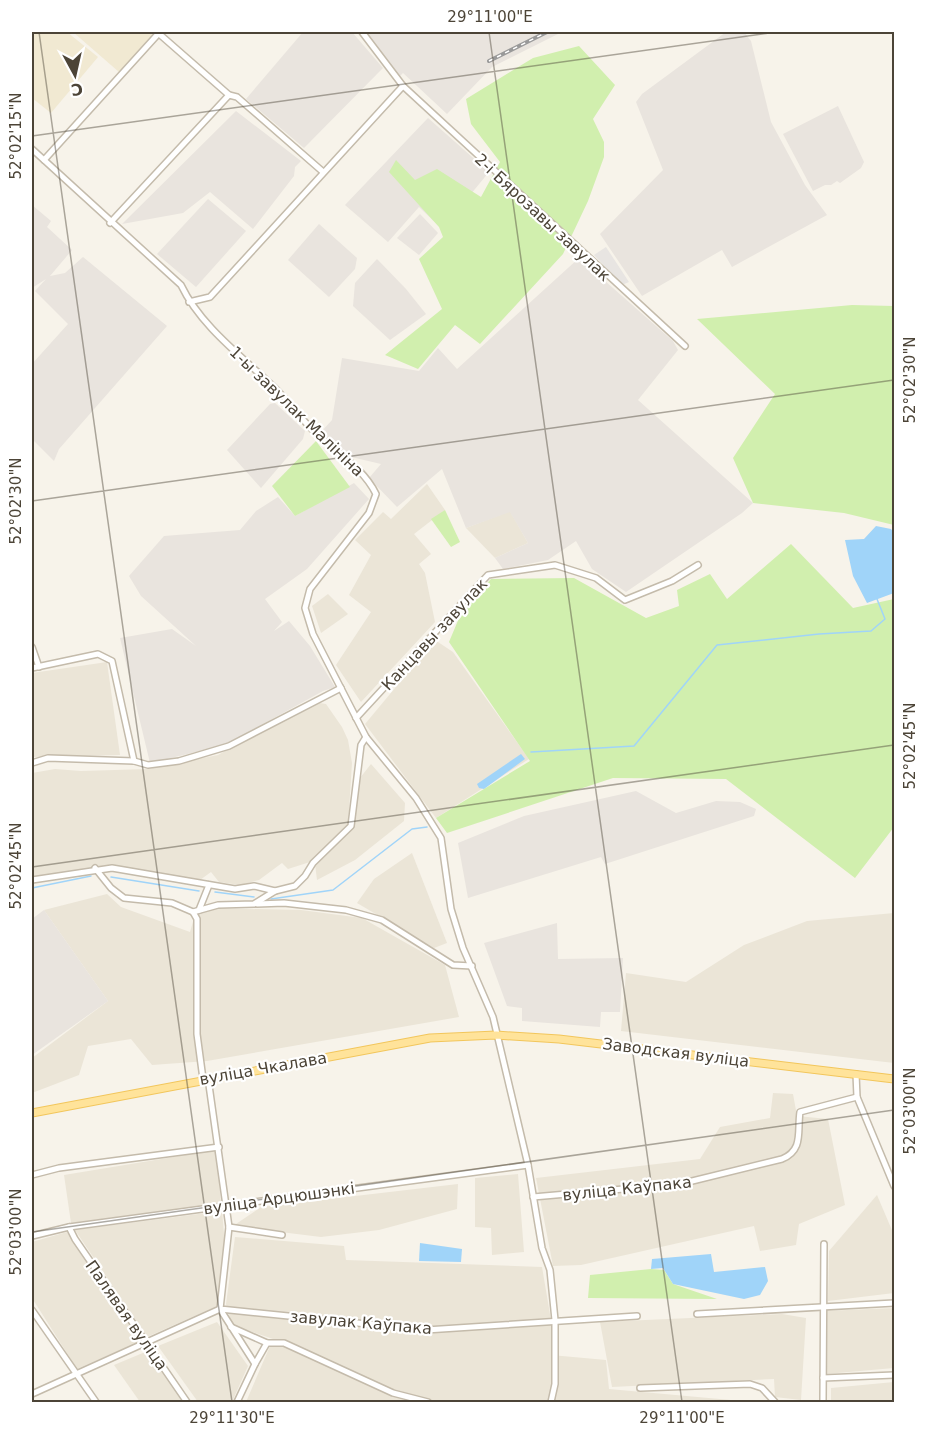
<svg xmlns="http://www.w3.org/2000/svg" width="926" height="1434" viewBox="0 0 926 1434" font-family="'DejaVu Sans',sans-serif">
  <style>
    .residential { fill: #ebe5d7 }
    .industrial { fill: #e9e4de }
    .education { fill: #f1e9d2 }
    .green { fill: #d1efae }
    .parking { fill: #e8e5e2 }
    .water { fill: #a0d4f9 }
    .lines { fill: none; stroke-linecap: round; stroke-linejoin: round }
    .stream { stroke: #a0d4f9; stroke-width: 1.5 }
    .minor-casing { stroke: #c4bbab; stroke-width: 8 }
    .major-casing { stroke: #f2c65c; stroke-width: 9 }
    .minor { stroke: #fff; stroke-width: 5 }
    .major { stroke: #ffe39a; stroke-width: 7 }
    .rail-casing { stroke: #999; stroke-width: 4 }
    .rail { stroke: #fff; stroke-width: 1.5; stroke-dasharray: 4.5; stroke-linecap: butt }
    .ticks { fill: none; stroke: #4c4437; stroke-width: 1.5; stroke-opacity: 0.45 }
    .labels { text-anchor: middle; stroke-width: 4.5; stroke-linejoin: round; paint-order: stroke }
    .street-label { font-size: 16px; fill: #4c4437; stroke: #fff }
    .neatline { fill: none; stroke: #4c4437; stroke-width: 2 }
    .ticks-label { font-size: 15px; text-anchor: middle; fill: #4c4437 }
  </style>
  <rect width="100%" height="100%" fill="#f7f3ea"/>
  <g class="residential">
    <path d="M427 484 445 510 414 534 431 554 419 564 425 573 435 622 361 702 336 665 371 612 349 595 371 555 355 540 383 512 391 519Z"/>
    <path d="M510 511 528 543 495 558 466 528Z"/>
    <path d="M328 594 348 614 321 633 312 606Z"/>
    <path d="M435 640 453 652 529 759 436 818 365 724Z"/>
    <path d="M107 662 120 755 32 757V673Z"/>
    <path d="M313 702 326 704 342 727 348 740 352 763 348 826 331 845 310 862 288 869 282 863 259 880 240 885 219 882 211 872 200 880 109 865 33 877 32 773 55 769 81 771 148 769 218 755Z"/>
    <path d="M371 764 405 803 404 821 355 860 317 880 315 864 354 827 360 778Z"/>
    <path d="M412 853 447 943 434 948 357 903 374 879Z"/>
    <path d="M107 894 121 907 190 932 197 908 301 910 362 918 445 965 459 1017 207 1061 152 1065 131 1039 88 1046 79 1075 32 1093V1058L108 1001 44 910Z"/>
    <path d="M894 913V1063L621 1031 626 973 686 982 744 945 807 921Z"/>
    <path d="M773 1093 793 1094 797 1116 828 1119 845 1205 799 1224 796 1245 760 1251 754 1226 581 1265 553 1266 536 1178 700 1159 720 1127 770 1118Z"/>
    <path d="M216 1150 221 1203 71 1223 64 1175Z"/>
    <path d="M518 1174 524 1252 492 1255 491 1228 475 1227V1178Z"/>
    <path d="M458 1184 457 1209 379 1230 321 1237 233 1226 261 1207Z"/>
    <path d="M877 1195 894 1235V1293L828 1301 829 1251Z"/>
    <path d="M222 1211 225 1245 217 1306 147 1337 75 1230Z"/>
    <path d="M67 1232 141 1341 77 1369 32 1298V1242Z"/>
    <path d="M235 1237 344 1246 346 1260 542 1267 552 1326 551 1355 606 1360 609 1389 753 1402H246L273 1339 232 1325 226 1304Z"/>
    <path d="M894 1308V1368L826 1374 824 1311Z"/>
    <path d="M782 1314 806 1318 801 1400 775 1397 774 1379 612 1387 600 1322Z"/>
    <path d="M217 1322 248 1366 232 1402H198L158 1346Z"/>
    <path d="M150 1350 183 1402H140L114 1365Z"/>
    <path d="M894 1382V1402H831V1388Z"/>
  </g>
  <g class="industrial">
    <path d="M303 32H352L383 68 304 148 246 99Z"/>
    <path d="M365 32H562L492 67 447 114 403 73 398 78Z"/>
    <path d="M726 32H744L751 41 771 122 805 185 827 215 732 267 722 250 642 296 600 234 663 170 636 102 642 94Z"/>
    <path d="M838 106 864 162 861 168 840 183 837 181 831 185H825L813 191 783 134Z"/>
    <path d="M236 111 301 161 295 167 294 176 253 229 210 192 183 213 122 224Z"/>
    <path d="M428 118 489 172 442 229 419 207 388 242 345 205Z"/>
    <path d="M208 199 246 231 196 287 157 254Z"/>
    <path d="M32 205 51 221 47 227 72 250 50 276 65 273 83 257 167 326 59 449 54 461 32 439V364L68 324 35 291 46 279 32 288Z"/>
    <path d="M420 214 438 233 419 255 397 238Z"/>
    <path d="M319 224 357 258 355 269 329 297 288 260Z"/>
    <path d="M579 258 673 341 678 350 638 400 753 503 742 513 626 592 592 569 576 541 548 560 503 569 495 558 528 543 510 512 466 528 442 469 397 507 369 478 381 464 347 456 321 432 332 420 342 358 419 371 438 348 457 369Z"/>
    <path d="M377 259 406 289 426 314 390 340 353 306 355 283Z"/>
    <path d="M275 403 305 431 303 439 261 488 227 450 270 404Z"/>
    <path d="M354 483 369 499 307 569 265 599 282 622 274 631 289 621 310 646 335 687 323 691 225 745 150 763 120 638 172 629 196 646 141 596 129 576 164 536 240 530 256 511 278 497 295 516Z"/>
    <path d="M636 791 676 813 716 801 740 802 756 809 754 816 605 864 601 857 468 898 458 843 524 816Z"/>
    <path d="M44 910 108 1001 32 1055V919Z"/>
    <path d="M557 923 558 959 623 958 620 1012H601L600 1027 522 1021V1008L507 1006 484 943Z"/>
  </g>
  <g class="education">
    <path d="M32 32H67L98 57 51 113 32 98Z"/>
    <path d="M73 32H155L119 72Z"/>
  </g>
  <g class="green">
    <path d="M579 46 615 85 593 119 604 142V157L588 201 563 254 480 344 455 325 418 369 385 355 442 309 419 259 443 237 439 227 389 172 396 160 415 180 437 169 481 197 500 162 471 124 466 99 533 58Z"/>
    <path d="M852 305 894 306V525L844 513 753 503 733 458 775 394 697 319Z"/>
    <path d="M316 441 350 487 295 516 272 486Z"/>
    <path d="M445 510 460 542 451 547 431 519Z"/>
    <path d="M791 544 853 608 894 599V827L855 878 726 779 613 778 447 833 436 818 530 761 449 642 462 611 491 579 574 578 646 618 679 606 677 590 710 574 727 599Z"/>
    <path d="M651 1269 664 1270 673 1284 717 1299 588 1298 590 1275Z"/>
  </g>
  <path class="parking" d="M606 247 629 282 622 285 594 255Z"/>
  <g class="water">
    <path d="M876 526 891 529 894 533V593L867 603 853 576 845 540 864 539Z"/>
    <path d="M521 754 525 759 484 789 479 788 477 784Z"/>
    <path d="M420 1243 462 1249 461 1262 419 1261Z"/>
    <path d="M711 1254 714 1272 765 1267 768 1281 760 1295 744 1299 673 1284 663 1268 651 1269 652 1259Z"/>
  </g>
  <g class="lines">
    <g class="stream">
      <path d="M531 752 634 746 717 645 819 634 871 631 885 619 877 599"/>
      <path d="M111 877 199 891"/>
      <path d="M32 888 91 876"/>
      <path d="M215 892 254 897"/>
      <path d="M271 899 333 890 412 829 427 827"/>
    </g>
    <defs>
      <g id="minor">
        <path d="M157 32 229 95"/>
        <path d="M403 86 685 346"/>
        <path d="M32 149 181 285C201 327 244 358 277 390 292 405 303 422 318 435 338 453 364 469 376 494L369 513 310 589 305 608 313 634 366 737 416 798 441 838 451 909 463 948 493 1017 528 1165 542 1248 550 1270 555 1320V1384L551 1402"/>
        <path d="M44 160 159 33"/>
        <path d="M110 223 229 95 237 97 322 171"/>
        <path d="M189 302 210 297 403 86 362 32"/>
        <path d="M32 647 39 667"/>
        <path d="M32 668 98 654 112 661 134 761"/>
        <path d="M356 718 488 575 555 565 596 578 625 600 672 581 698 565"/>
        <path d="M32 763 48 758 134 761 148 765 179 761 229 746 341 688"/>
        <path d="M95 868 111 888 124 898 172 903 193 912 197 919V1034L203 1079"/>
        <path d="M32 880 112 868 235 889 254 886 275 891"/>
        <path d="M257 904 284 903 346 910 382 920 453 965 472 966"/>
        <path d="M199 910 209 885"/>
        <path d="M193 912 218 905 254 904 275 891 295 886 305 876 313 863 351 826 361 745 366 737"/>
        <path d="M856 1074 857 1097 894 1186"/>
        <path d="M208 1078 229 1227 220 1309 426 1330 637 1316"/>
        <path d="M32 1175 59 1168 219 1147"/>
        <path d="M533 1197 680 1184 782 1159C804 1150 797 1131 800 1112L857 1097"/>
        <path d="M69 1227 75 1239 187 1402"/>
        <path d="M229 1227 282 1235"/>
        <path d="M32 1236 69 1227 528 1165"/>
        <path d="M32 1310 96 1402"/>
        <path d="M697 1314 894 1303"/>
        <path d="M231 1327 267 1343H284L393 1393 428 1402"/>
        <path d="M255 1364 267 1343"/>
        <path d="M823 1378 894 1375"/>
        <path d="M640 1388 750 1384 762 1388 775 1402"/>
        <path d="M32 1394 220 1309 255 1364 237 1402"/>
        <path d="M823 1402 824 1244"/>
      </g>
      <path id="major" d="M32 1113 430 1038 496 1035 559 1039 894 1079"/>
    </defs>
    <use href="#minor" class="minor-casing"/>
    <use href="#major" class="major-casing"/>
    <use href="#minor" class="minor"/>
    <use href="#major" class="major"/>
    <defs>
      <path id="rail" d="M489 61 547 32"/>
    </defs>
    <use href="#rail" class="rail-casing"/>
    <use href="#rail" class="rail"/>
  </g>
  <path class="ticks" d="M39 32 232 1402M489 32 682 1402M32 136 777 32M32 501 894 380M32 867 894 745M32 1232 894 1110"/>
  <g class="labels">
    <g class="street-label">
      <text transform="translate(543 217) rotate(43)" y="6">2-і Бярозавы завулак</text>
      <text transform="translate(297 411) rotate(44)" y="6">1-ы завулак Малініна</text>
      <text transform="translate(434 634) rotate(-47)" y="6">Канцавы завулак</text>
      <text transform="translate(676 1052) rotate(7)" y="6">Заводская вуліца</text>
      <text transform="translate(263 1068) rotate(-10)" y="6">вуліца Чкалава</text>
      <text transform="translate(627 1188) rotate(-6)" y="6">вуліца Каўпака</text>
      <text transform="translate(279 1198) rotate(-8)" y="6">вуліца Арцюшэнкі</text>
      <text transform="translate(127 1315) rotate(55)" y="6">Палявая вуліца</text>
      <text transform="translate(361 1322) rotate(5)" y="6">завулак Каўпака</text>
    </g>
  </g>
  <rect width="926" height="1434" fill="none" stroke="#ffffff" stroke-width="66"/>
  <g transform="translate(75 75) rotate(172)" stroke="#ffffff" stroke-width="4.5" paint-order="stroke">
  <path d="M0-4.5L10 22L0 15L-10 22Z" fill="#4c4437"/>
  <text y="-9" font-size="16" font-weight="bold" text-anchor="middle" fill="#4c4437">С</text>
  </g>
  <rect x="33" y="33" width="860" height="1368" class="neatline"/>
  <g class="ticks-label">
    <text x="490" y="22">29°11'00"E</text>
    <text transform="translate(16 136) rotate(-90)" y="5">52°02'15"N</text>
    <text transform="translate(910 380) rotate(-90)" y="5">52°02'30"N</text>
    <text transform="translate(16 501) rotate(-90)" y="5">52°02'30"N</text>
    <text transform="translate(910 746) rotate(-90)" y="5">52°02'45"N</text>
    <text transform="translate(16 866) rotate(-90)" y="5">52°02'45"N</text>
    <text transform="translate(910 1111) rotate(-90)" y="5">52°03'00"N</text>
    <text transform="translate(16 1232) rotate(-90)" y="5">52°03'00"N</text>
    <text x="232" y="1423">29°11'30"E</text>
    <text x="682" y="1423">29°11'00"E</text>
  </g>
</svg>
